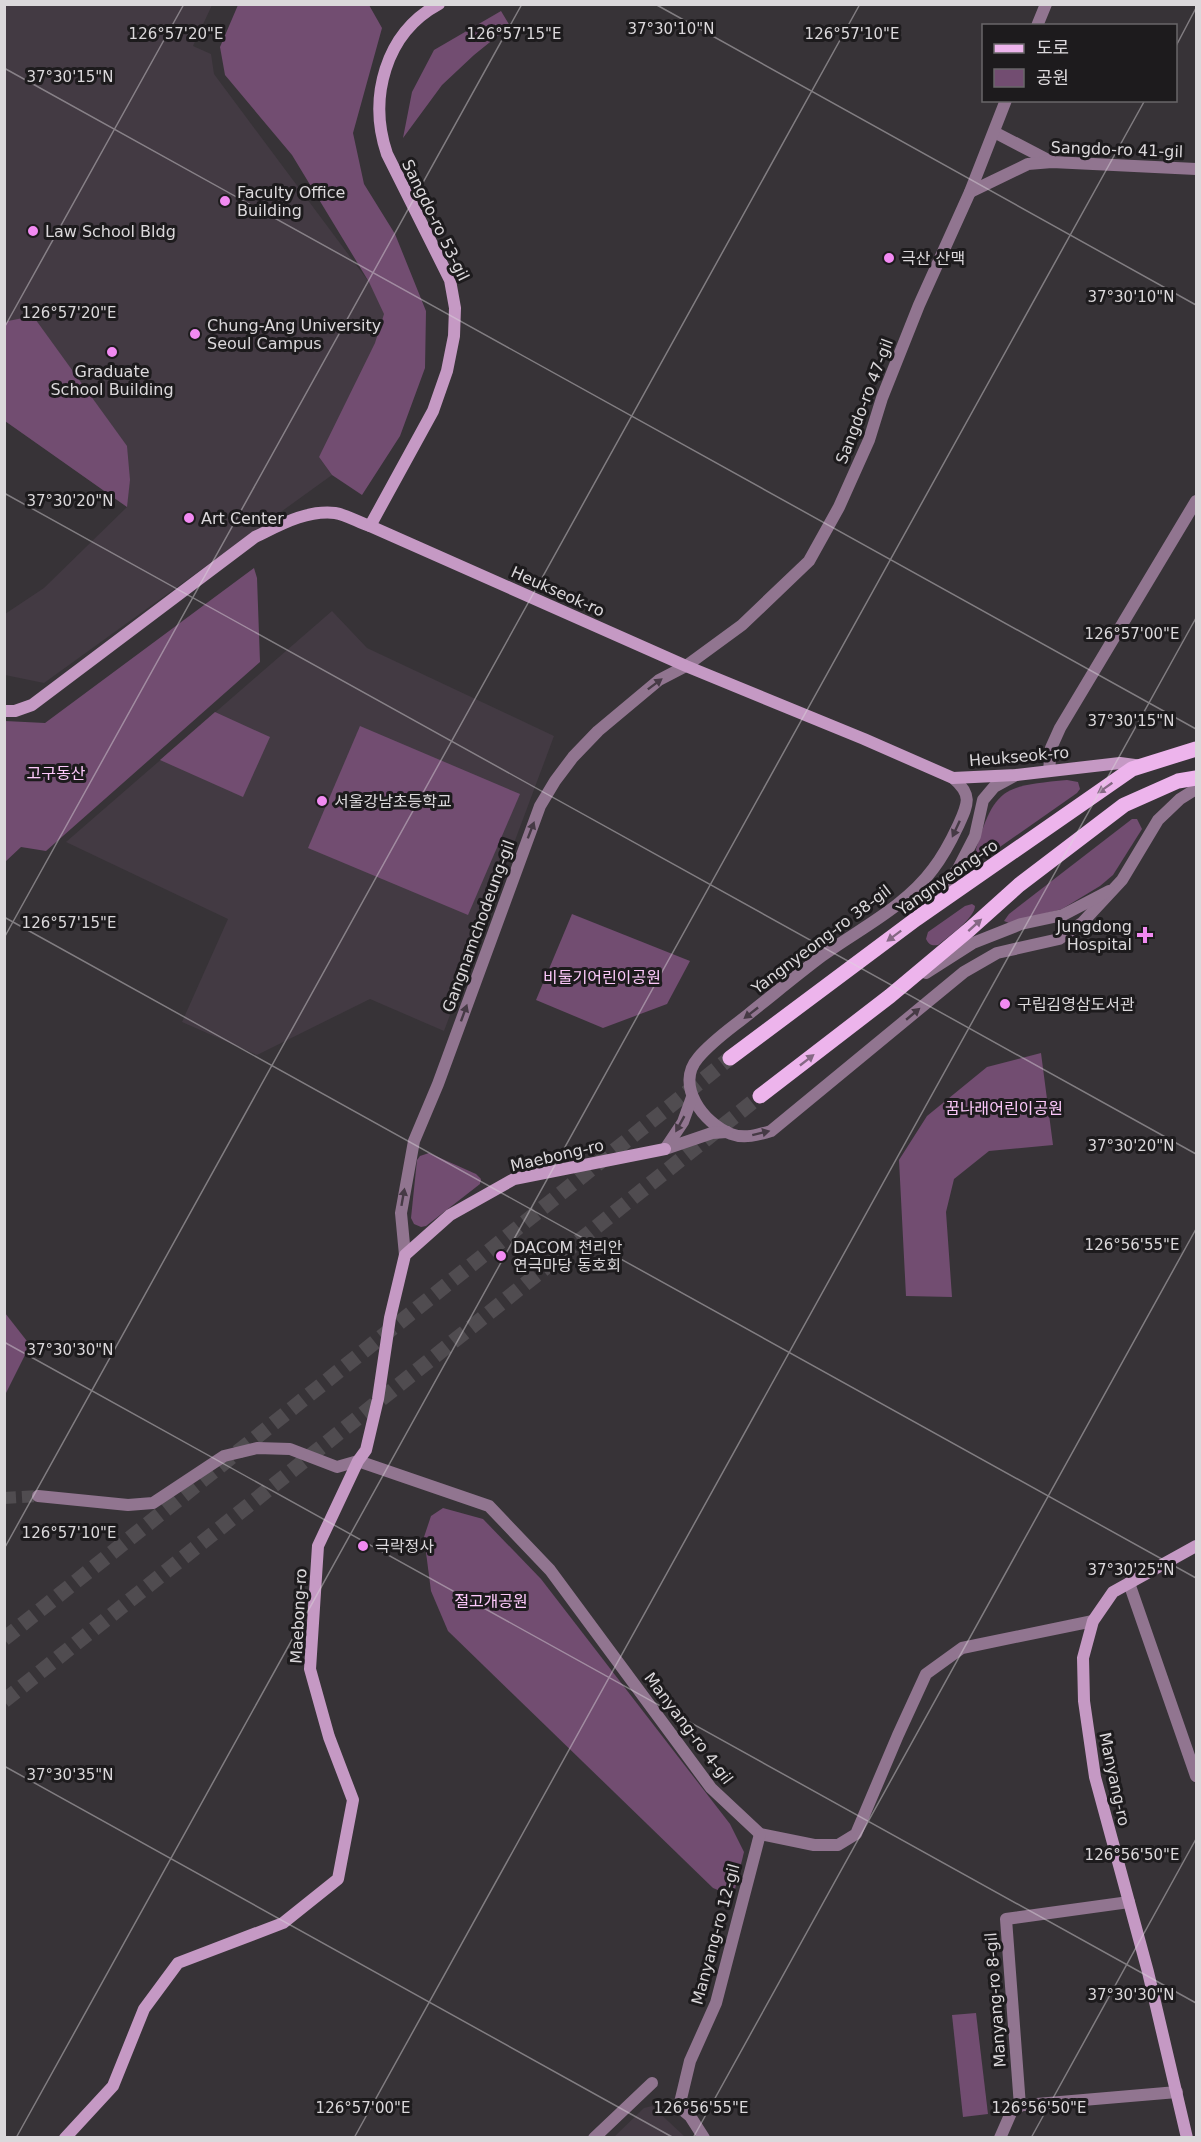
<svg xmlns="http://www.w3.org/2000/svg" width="1201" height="2142" viewBox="0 0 1201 2142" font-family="'DejaVu Sans','Noto Sans KR',sans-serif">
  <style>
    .built { fill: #433a43 }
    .green { fill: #724d71 }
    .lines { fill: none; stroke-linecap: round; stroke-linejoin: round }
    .street-tunnel { stroke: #504c50; stroke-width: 12; stroke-dasharray: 12 6; stroke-linecap: butt }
    .primary-tunnel { stroke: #504c50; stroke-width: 15; stroke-dasharray: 15 8; stroke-linecap: butt }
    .street { stroke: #917590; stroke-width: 12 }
    .secondary { stroke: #c599c4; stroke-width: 12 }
    .primary { stroke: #edb4ec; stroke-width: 15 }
    .oneway { fill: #463a45 }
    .oneway2 { fill: #856884 }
    .ticks { fill: none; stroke: #dbd8db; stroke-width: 1.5; stroke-opacity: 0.45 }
    .poi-dot { fill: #f28af2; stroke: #1d1b1d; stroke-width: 2 }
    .labels { text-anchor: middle; stroke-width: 6; stroke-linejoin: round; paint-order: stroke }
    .street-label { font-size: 16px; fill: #dbd8db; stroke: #1d1b1d }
    .poi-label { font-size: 16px; fill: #dbd8db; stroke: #1d1b1d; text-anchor: start }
    .park-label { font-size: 16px; fill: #fdc9fb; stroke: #1d1b1d }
    .ticks-label { font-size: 15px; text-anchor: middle; fill: #dbd8db; stroke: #1d1b1d; stroke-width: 6; stroke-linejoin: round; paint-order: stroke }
  </style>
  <rect width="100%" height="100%" fill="#373337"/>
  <g class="built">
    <path d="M5 5H212L193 46 211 54 214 74 389 309 383 359 319 457 332 475 44 683 5 675V614L44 588 127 507 5 421Z"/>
    <path d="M332 611 367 648 554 736 444 1031 370 999 257 1055 182 1022 228 919 66 842Z"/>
    <path d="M652 2106 685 2137H614L644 2108Z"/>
  </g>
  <g class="green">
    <path d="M238 5H369L382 28 353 133 364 184 395 234 426 311 425 368 400 436 362 495 332 475 319 457 375 343 384 314 369 282 292 155 225 75 220 47Z"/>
    <path d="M501 11 510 26 474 55 442 85 403 138 412 92 434 50Z"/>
    <path d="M33 316 127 446 130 480 127 507 5 421V325L8 321Z"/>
    <path d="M254 568 257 578 260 662 46 851 21 847 5 862V721L45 723Z"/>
    <path d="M215 712 270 737 243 797 160 760Z"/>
    <path d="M360 726 520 794 468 915 308 848Z"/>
    <path d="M1067 780 1078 782 1080 789 1077 793 987 856 983 857 977 854 976 849C995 787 1004 786 1067 780Z"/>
    <path d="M1132 819H1137L1142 829 1113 875 1100 886 1062 909 1009 923 1004 921 1009 914Z"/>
    <path d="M972 904 975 906C975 918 948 937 938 945 932 946 929 945 926 939L928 932 965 906Z"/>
    <path d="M572 914 690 961 667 1004 603 1028 536 1000Z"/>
    <path d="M1041 1053 1053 1145 989 1151 954 1179 946 1212 952 1297 906 1296 899 1160 927 1116 987 1067Z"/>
    <path d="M429 1153 476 1174 481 1179 480 1184 426 1226 421 1227 414 1224 411 1218 417 1160 420 1156Z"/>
    <path d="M5 1313 30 1345 5 1395Z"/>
    <path d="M443 1508 483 1519 541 1579 730 1824 744 1852 735 1889 730 1895 713 1888 448 1631 431 1591 424 1537 431 1516Z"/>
    <path d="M976 2013 988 2114 963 2117 952 2015Z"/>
  </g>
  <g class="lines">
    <path class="street-tunnel" d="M4 1498 38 1496"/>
    <g class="primary-tunnel">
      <path d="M4 1639 730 1058"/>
      <path d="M4 1701 760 1096"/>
    </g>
    <g class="street">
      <path d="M1037 26 1046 4"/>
      <path d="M994 132 1052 162"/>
      <path d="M970 192 1028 164 1052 162 1196 169"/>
      <path d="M1049 771 1051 748 1060 728 1196 501"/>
      <path d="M953 778C973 795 968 804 958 826 951 841 943 856 933 869 905 907 859 929 822 956 798 974 774 994 750 1013 733 1027 713 1040 698 1058 675 1085 703 1123 731 1134 744 1139 758 1135 771 1131L964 972 997 953 1059 939 1082 923 1122 880 1158 820 1180 799 1196 789"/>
      <path d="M930 904 958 869 975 836 983 800 994 787 1016 775"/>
      <path d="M926 973 973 943 1021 924 1063 915 1109 891"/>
      <path d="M665 1149 712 1133 727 1132"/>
      <path d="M665 1149 683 1122 692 1097"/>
      <path d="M405 1255 401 1213 414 1141 438 1084 540 806 555 781 573 757 598 731 659 680 686 666 742 625 809 561 839 507 869 440 882 398 919 305 970 192 1006 100"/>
      <path d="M38 1496 128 1505 153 1503 224 1456 257 1448 290 1449 337 1467 358 1461 489 1506 550 1570 711 1788 760 1834 814 1845H838L856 1834 898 1735 926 1674 962 1648 1093 1621"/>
      <path d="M1129 1583 1196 1776"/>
      <path d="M1020 2106 1006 1919 1129 1902"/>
      <path d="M594 2138 652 2083"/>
      <path d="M704 2138 690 2116 679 2107 690 2061 716 2003 760 1834"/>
      <path d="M1000 2138 1014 2106 1177 2092"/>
    </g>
    <g class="secondary">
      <path d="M370 526 433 411 447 371 454 336 455 308 450 280 387 154C368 98 385 33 439 4"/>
      <path d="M4 711H15L32 705 255 537C280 525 305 510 335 513 347 515 358 522 370 526L686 666 864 739 953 778 1016 775 1120 763 1142 766"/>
      <path d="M65 2138 113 2086 144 2009 178 1963 283 1923 338 1879 353 1800 329 1737 310 1669 318 1546 358 1461 366 1450 378 1399 390 1318 405 1255 450 1215 514 1179 665 1149"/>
      <path d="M1187 2138 1148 1972 1095 1777 1084 1701 1083 1658 1093 1621 1113 1592 1196 1546"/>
    </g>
    <g class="primary">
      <path d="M730 1058 916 919 1132 769 1196 749"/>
      <path d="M760 1096 890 996 970 929 1019 885 1124 805 1178 781 1196 778"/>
    </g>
  </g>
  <defs><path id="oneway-solid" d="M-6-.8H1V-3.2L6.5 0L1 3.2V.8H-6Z" transform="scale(1.5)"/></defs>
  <g class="oneway">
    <use href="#oneway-solid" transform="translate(655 684) rotate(-37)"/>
    <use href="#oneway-solid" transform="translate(956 829) rotate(115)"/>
    <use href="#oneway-solid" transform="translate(531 830) rotate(-69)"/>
    <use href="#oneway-solid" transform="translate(464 1013) rotate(-70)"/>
    <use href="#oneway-solid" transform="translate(751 1013) rotate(142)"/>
    <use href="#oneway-solid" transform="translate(913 1014) rotate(-40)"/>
    <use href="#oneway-solid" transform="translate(680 1124) rotate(119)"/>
    <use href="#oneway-solid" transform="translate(761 1133) rotate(-14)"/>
    <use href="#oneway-solid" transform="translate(403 1197) rotate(-80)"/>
  </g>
  <g class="oneway2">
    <use href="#oneway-solid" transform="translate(1105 788) rotate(145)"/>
    <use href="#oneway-solid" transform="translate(975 925) rotate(-42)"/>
    <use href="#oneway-solid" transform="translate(894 936) rotate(143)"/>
    <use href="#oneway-solid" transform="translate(807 1060) rotate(-38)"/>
  </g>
  <path class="ticks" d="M655 4 1196 305M1176 46 1196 8M4 68 1196 729M4 328 184 4M4 493 1196 1154M4 917 1196 1578M4 938 522 4M4 1342 1196 2003M4 1549 860 4M4 1766 674 2138M16 2138 1145 100M354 2138 1196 618M693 2138 1196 1229M1031 2138 1196 1839"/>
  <g class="poi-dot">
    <circle cx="225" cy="201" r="6"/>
    <circle cx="33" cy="231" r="6"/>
    <circle cx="889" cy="258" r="6"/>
    <circle cx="195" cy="334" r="6"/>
    <circle cx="112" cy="352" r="6"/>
    <circle cx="189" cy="518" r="6"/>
    <circle cx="322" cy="801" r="6"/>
    <path d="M1142 926h6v6h6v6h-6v6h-6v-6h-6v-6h6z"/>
    <circle cx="1005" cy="1004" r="6"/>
    <circle cx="501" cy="1256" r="6"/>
    <circle cx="363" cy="1546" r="6"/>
  </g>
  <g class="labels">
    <g class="street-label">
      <text transform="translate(1117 149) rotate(2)" y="6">Sangdo-ro 41-gil</text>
      <text transform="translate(436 220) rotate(64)" y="6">Sangdo-ro 53-gil</text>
      <text transform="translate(864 401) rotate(-69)" y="6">Sangdo-ro 47-gil</text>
      <text transform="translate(558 591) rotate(24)" y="6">Heukseok-ro</text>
      <text transform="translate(1019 756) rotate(-5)" y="6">Heukseok-ro</text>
      <text transform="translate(947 877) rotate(-35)" y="6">Yangnyeong-ro</text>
      <text transform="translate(478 926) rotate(-70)" y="6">Gangnamchodeung-gil</text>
      <text transform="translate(821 939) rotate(-37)" y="6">Yangnyeong-ro 38-gil</text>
      <text transform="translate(557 1155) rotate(-13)" y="6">Maebong-ro</text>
      <text transform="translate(298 1616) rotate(-87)" y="6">Maebong-ro</text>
      <text transform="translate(689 1728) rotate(53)" y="6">Manyang-ro 4-gil</text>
      <text transform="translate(1115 1779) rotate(78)" y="6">Manyang-ro</text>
      <text transform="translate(715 1934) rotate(-75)" y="6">Manyang-ro 12-gil</text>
      <text transform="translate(995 2000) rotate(-94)" y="6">Manyang-ro 8-gil</text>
    </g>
    <g class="poi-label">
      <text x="237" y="198">Faculty Office<tspan x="237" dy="18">Building</tspan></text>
      <text x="45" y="237">Law School Bldg</text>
      <text x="901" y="264">극산 산맥</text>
      <text x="207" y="331">Chung-Ang University<tspan x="207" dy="18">Seoul Campus</tspan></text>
      <text x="112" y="377" text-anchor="middle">Graduate<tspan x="112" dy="18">School Building</tspan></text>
      <text x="201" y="524">Art Center</text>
      <text x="334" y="807">서울강남초등학교</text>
      <text x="1132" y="932" text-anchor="end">Jungdong<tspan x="1132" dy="18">Hospital</tspan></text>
      <text x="1017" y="1010">구립김영삼도서관</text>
      <text x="513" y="1253">DACOM 천리안<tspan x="513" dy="18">연극마당 동호회</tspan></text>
      <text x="375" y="1552">극락정사</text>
    </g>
    <g class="park-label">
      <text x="56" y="779">고구동산</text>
      <text x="602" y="983">비둘기어린이공원</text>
      <text x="1004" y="1114">꿈나래어린이공원</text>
      <text x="491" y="1607">절고개공원</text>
    </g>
  </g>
  <g class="ticks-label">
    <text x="671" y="34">37°30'10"N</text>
    <text x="176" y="39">126°57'20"E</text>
    <text x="514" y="39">126°57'15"E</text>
    <text x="852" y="39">126°57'10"E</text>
    <text x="70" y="82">37°30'15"N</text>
    <text x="1131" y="302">37°30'10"N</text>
    <text x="69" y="318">126°57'20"E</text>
    <text x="70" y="506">37°30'20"N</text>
    <text x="1132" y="639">126°57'00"E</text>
    <text x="1131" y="726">37°30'15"N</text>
    <text x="69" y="928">126°57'15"E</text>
    <text x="1131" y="1151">37°30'20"N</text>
    <text x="1132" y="1250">126°56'55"E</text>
    <text x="70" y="1355">37°30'30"N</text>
    <text x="69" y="1538">126°57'10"E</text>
    <text x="1131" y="1575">37°30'25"N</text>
    <text x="70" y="1780">37°30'35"N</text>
    <text x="1132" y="1860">126°56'50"E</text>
    <text x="1131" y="2000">37°30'30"N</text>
    <text x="363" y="2113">126°57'00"E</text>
    <text x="701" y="2113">126°56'55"E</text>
    <text x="1039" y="2113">126°56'50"E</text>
  </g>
  <rect width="1201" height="2142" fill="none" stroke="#dbd8db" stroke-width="12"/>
  <rect x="982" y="24" width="195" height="78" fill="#1d1b1d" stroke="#696769" stroke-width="1.5"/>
  <rect x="994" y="44" width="30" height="9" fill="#edb4ec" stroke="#696769" stroke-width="1.5"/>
  <text x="1036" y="54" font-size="18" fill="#dbd8db">도로</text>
  <rect x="994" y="69" width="30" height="18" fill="#724d71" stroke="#696769" stroke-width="1.5"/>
  <text x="1036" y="84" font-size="18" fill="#dbd8db">공원</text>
</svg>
